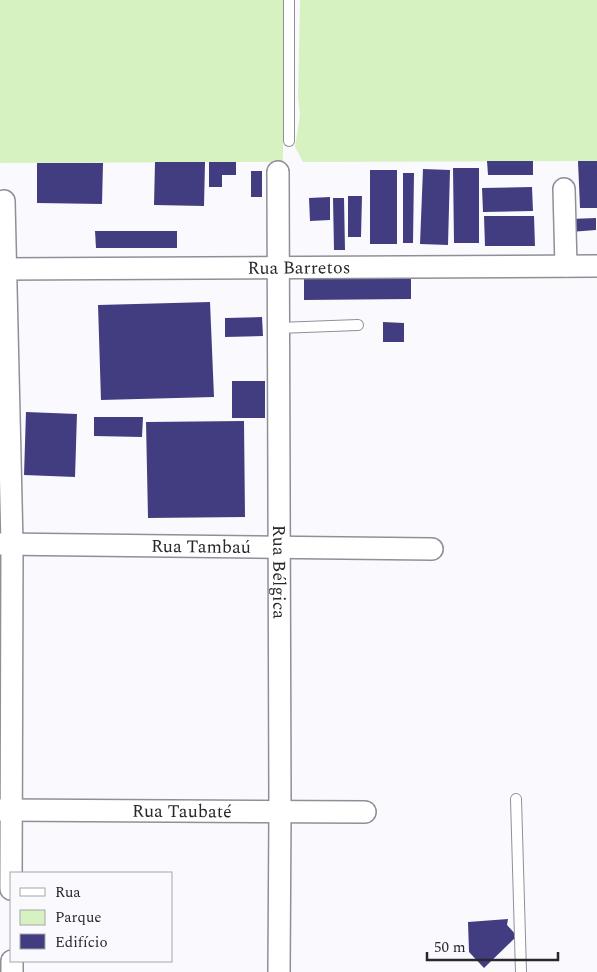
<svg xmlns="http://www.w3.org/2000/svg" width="597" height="972" viewBox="0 0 597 972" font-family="Spectral,serif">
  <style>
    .green { fill: #d6f2c0 }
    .building { fill: #423d80 }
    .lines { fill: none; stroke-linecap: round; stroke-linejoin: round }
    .service-casing { stroke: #8f8f99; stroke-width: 12 }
    .minor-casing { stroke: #8f8f99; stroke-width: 24 }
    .service { stroke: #fff; stroke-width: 10 }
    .minor { stroke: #fff; stroke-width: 21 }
    .labels { text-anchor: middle; stroke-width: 5; stroke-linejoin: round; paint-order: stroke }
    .street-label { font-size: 18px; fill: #28282c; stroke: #fafafe }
  </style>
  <rect width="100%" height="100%" fill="#fafafe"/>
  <g class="green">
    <path d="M0 0H283V162L0 163Z"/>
    <path d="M300 0H597V161L303 162 295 147 300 115 298 98Z"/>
  </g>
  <g class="building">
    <path d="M487 161H533V175H488Z"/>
    <path d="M578 161H597V208H580Z"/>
    <path d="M155 162H205L204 206 154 205Z"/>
    <path d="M209 162H236V175H222V187H209Z"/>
    <path d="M37 163H103L102 204 37 203Z"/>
    <path d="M453 168H479V243H454Z"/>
    <path d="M423 169 450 170 448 245 420 244Z"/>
    <rect x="370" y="170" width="27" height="74"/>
    <rect x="251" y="171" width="11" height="26"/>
    <path d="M403 173H414L413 243H403Z"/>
    <path d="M532 187 533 211 483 212 482 188Z"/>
    <path d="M348 196H362L361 237H348Z"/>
    <path d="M330 197V220L310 221 309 198Z"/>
    <path d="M333 198H344L345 250H334Z"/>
    <path d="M484 216H534L535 246H485Z"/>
    <path d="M596 218V230L570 232V219Z"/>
    <path d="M95 231H177V248H96Z"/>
    <path d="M411 277V299L304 300V278Z"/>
    <path d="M210 302 214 397 101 400 98 305Z"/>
    <path d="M262 317 263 336 225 337V318Z"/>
    <path d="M383 322 404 323V342H383Z"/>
    <rect x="232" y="381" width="33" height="37"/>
    <path d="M26 412 77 414 75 477 24 475Z"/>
    <path d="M94 417H143L142 437 94 436Z"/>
    <path d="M244 421 245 517 148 518 146 422Z"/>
    <path d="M508 919 507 925 517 936 484 968 469 952 468 922Z"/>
  </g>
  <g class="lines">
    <defs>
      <g id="service">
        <path d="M289 141V0"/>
        <path d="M278 328 358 325"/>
        <path d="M516 799 521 972"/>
      </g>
      <g id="minor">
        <path id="s1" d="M278 172 280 810 279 972"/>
        <path d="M564 189 566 266"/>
        <path d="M4 201 12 544 11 889"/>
        <path id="s2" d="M0 269 597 266"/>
        <path id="s3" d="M0 544 432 549"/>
        <path id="s4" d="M0 810 365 812"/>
        <path d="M12 961V972"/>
      </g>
    </defs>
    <use href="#service" class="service-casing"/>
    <use href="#minor" class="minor-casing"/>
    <use href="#service" class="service"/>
    <use href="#minor" class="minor"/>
  </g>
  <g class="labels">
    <g class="street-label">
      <text dy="6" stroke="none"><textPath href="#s2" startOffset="299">Rua Barretos</textPath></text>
      <text dy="6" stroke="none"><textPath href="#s3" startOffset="201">Rua Tambaú</textPath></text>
      <text dy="6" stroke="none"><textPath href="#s1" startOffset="400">Rua Bélgica</textPath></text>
      <text dy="6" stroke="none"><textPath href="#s4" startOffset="182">Rua Taubaté</textPath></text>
    </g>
  </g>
  <rect x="10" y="872" width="162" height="90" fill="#fafafe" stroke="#a6a6aa"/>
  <rect x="20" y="888" width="25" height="8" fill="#ffffff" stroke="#a6a6aa"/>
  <text x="55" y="897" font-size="15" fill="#28282c">Rua</text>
  <rect x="20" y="910" width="25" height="15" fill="#d6f2c0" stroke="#a6a6aa"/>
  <text x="55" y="922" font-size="15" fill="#28282c">Parque</text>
  <rect x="20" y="934" width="25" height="15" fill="#423d80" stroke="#a6a6aa"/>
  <text x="55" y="947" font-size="15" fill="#28282c">Edifício</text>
  <path d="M427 952v8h131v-8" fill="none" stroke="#28282c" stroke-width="2.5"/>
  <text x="434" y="952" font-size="15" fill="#28282c" stroke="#fafafe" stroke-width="4" paint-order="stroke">50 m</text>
</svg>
